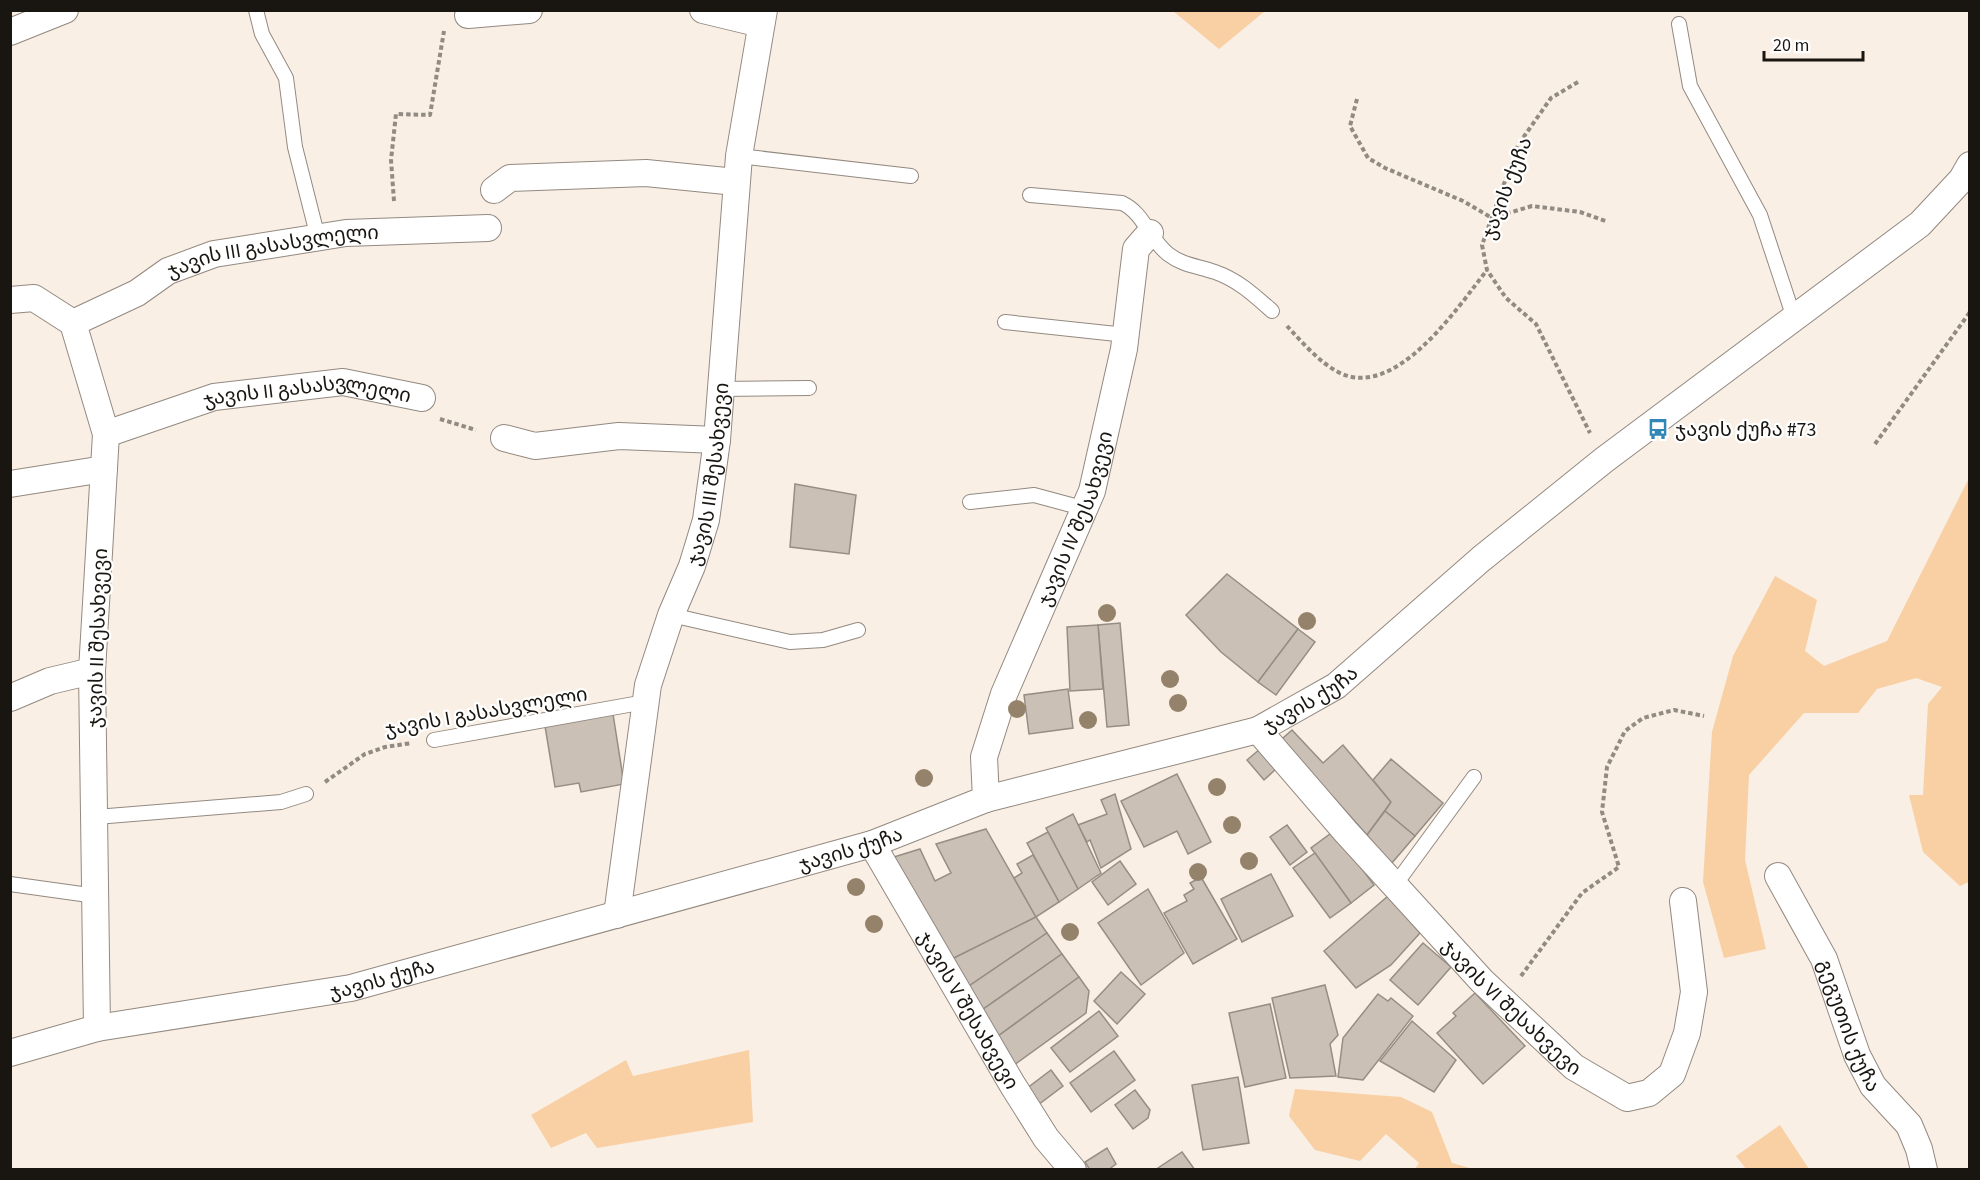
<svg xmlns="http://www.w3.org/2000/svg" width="1980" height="1180" viewBox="0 0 1980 1180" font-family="'Source Sans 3','Noto Sans Georgian',sans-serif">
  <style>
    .green { fill: #f9cfa4 }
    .building { fill: #cac0b6; stroke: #968d84; stroke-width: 1.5 }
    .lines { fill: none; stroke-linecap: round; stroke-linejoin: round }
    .service-casing { stroke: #938980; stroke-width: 16 }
    .minor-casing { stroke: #938980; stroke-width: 28 }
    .path { stroke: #928b84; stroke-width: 4; stroke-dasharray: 4.5 3; stroke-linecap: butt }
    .service { stroke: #fff; stroke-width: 14 }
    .minor { stroke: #fff; stroke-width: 26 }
    .tree { fill: #94826a }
    .labels { text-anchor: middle; stroke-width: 4.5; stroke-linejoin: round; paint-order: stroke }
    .street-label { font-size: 20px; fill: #191612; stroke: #fff }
    .poi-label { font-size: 20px; fill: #191612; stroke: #fff; text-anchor: start }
  </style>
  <rect width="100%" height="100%" fill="#f9efe4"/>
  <g class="green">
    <path d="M1173 11H1265L1219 49Z"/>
    <path d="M1969 478V882L1960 886 1923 852 1909 795H1923L1928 704 1942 687 1916 678 1877 689 1858 713H1804L1749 775 1745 860 1766 949 1724 958 1703 882 1712 732 1733 656 1775 576 1817 600 1805 651 1824 666 1887 641Z"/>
    <path d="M749 1050 753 1122 597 1148 586 1133 551 1148 531 1115 626 1060 633 1076Z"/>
    <path d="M1295 1089 1401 1097 1432 1112 1452 1163 1473 1169H1415L1419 1163 1386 1134 1360 1161 1315 1150 1289 1116Z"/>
    <path d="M1780 1125 1809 1169H1746L1736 1156Z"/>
  </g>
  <g class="building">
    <path d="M795 484 856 495 849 554 790 547Z"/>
    <path d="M1227 574 1298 629 1258 682 1221 652 1186 615Z"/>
    <path d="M1120 623 1129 725 1107 727 1098 625Z"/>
    <path d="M1098 625 1103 689 1070 691 1067 627Z"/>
    <path d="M1298 629 1315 642 1276 695 1258 682Z"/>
    <path d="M1068 689 1073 728 1029 734 1024 695Z"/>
    <path d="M613 714 624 784 581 792 579 783 555 787 545 726Z"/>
    <path d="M1292 730 1323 763 1343 745 1391 802 1367 835 1334 798 1327 804 1275 745Z"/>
    <path d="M1260 749 1277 768 1264 780 1247 760Z"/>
    <path d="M1391 759 1443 803 1415 836 1385 811 1391 802 1373 780Z"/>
    <path d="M1177 774 1211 842 1188 854 1177 831 1144 847 1121 801Z"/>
    <path d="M1115 794 1131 849 1101 868 1090 840 1087 842 1078 825 1107 814 1101 800Z"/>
    <path d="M1385 811 1415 836 1391 864 1367 835Z"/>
    <path d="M1073 814 1101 873 1078 889 1046 828Z"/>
    <path d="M1287 825 1307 852 1290 865 1270 837Z"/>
    <path d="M986 829 1036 917 950 960 894 857 920 849 935 881 951 873 936 844Z"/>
    <path d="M1334 831 1374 885 1351 903 1311 848Z"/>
    <path d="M1048 832 1078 889 1059 902 1027 843Z"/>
    <path d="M1315 853 1351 903 1330 918 1293 868Z"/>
    <path d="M1033 855 1059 902 1036 917 1014 878 1022 873 1017 864Z"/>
    <path d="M1120 861 1136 884 1108 905 1092 882Z"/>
    <path d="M1271 874 1293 916 1242 942 1221 899Z"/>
    <path d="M1201 877 1237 939 1193 964 1164 913 1187 901 1184 895 1194 889 1190 883Z"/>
    <path d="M1148 889 1184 953 1141 985 1098 923Z"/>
    <path d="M1388 896 1420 933 1391 965 1356 988 1324 951Z"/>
    <path d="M1036 917 1047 933 966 988 950 960Z"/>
    <path d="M1047 933 1062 954 979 1012 966 988Z"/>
    <path d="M1423 943 1451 967 1418 1005 1390 980Z"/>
    <path d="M1062 954 1079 977 994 1039 979 1012Z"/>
    <path d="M1121 972 1145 994 1117 1024 1094 1001Z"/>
    <path d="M1079 977 1089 991 1086 1013 1010 1068 994 1039Z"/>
    <path d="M1325 985 1338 1035 1330 1044 1336 1076 1290 1078 1272 998Z"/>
    <path d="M1475 993 1525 1046 1483 1084 1437 1033 1456 1016 1453 1013Z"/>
    <path d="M1378 994 1388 1001 1391 998 1413 1016 1363 1080 1338 1077 1343 1038Z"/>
    <path d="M1270 1004 1286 1078 1245 1087 1229 1013Z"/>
    <path d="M1099 1011 1118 1036 1070 1072 1051 1048Z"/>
    <path d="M1412 1021 1456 1060 1434 1092 1380 1061Z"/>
    <path d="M1114 1051 1135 1080 1091 1112 1070 1083Z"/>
    <path d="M1051 1070 1063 1086 1038 1105 1026 1089Z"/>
    <path d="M1238 1077 1249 1143 1203 1150 1192 1085Z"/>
    <path d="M1135 1090 1150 1110 1148 1118 1133 1129 1115 1105Z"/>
    <path d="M1107 1148 1116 1164 1108 1170H1090L1085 1162Z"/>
    <path d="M1182 1152 1195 1170H1155Z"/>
  </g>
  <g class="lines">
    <defs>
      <g id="service">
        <path d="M256 10 262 34 286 78 295 147 318 238"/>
        <path d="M1679 24 1690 86 1760 215 1794 318"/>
        <path d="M739 156 911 176"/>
        <path d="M1030 195 1122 203C1144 213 1149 239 1168 254 1182 265 1198 266 1215 272 1238 280 1254 295 1272 311"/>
        <path d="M1005 322 1126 335"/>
        <path d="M720 389 809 388"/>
        <path d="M970 502 1034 495 1086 509"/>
        <path d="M671 615 790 642 823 640 858 630"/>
        <path d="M434 740 645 702"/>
        <path d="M96 817 281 802 306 794"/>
        <path d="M10 884 96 896"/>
        <path d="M1395 885 1474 777"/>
      </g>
      <g id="minor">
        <path d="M703 10 761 24"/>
        <path d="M468 15 529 10"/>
        <path d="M10 32 65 10"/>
        <path d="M494 190 510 178 646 173 736 182"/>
        <path d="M10 300 34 298 73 323 106 434 92 671 97 1028"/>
        <path id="s1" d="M73 323 137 293 168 271 214 254 346 233 488 228"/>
        <path id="s2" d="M106 434 214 397 343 382 422 398"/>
        <path d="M504 438 535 446 619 436 717 440"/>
        <path d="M10 484 104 469"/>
        <path d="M10 698 50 681 92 671"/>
        <path id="s3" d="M1258 730 1346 832 1482 981 1574 1067 1627 1098 1649 1093 1672 1074 1687 1033 1694 992 1683 901"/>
        <path id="s4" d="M986 799 984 757 1004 694 1092 491 1124 349 1136 249 1150 233"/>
        <path id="s5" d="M872 844 1012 1084 1046 1138 1073 1170"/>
        <path id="s6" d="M1778 876 1824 959 1857 1055 1873 1086 1909 1125 1919 1149 1924 1170"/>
        <path id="s7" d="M617 915 648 685 671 615 692 566 706 520 717 440 739 156 764 10"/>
        <path id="s8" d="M10 1053 97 1028 351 988 872 844 986 799 1258 730 1336 686 1481 559 1604 460 1920 224 1962 179 1970 165"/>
      </g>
    </defs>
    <use href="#service" class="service-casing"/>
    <use href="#minor" class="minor-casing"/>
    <g class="path">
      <path d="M1578 82 1551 98 1518 145 1482 245 1487 270 1506 298 1536 324 1590 433"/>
      <path d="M1357 99 1350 126 1368 158 1385 168 1463 201 1492 218 1532 206 1580 212 1608 222"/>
      <path d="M394 201 391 160 396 114 430 115 444 31"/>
      <path d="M1287 326C1302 342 1319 362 1338 372 1395 402 1458 307 1487 270"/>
      <path d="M440 419 476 430"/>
      <path d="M1875 444 1970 312"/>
      <path d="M325 782 365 754 385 747 412 743"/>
      <path d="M1521 976 1582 893 1619 867 1602 812 1607 767 1625 731 1643 718 1674 710 1704 716"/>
    </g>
    <use href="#service" class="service"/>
    <use href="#minor" class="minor"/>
  </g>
  <g class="tree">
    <circle cx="1107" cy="613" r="9"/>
    <circle cx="1307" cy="621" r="9"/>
    <circle cx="1170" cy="679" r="9"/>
    <circle cx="1178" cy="703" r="9"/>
    <circle cx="1017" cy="709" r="9"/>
    <circle cx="1088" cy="720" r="9"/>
    <circle cx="924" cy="778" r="9"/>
    <circle cx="1217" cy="787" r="9"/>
    <circle cx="1232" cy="825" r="9"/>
    <circle cx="1249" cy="861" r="9"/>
    <circle cx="1198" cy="872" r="9"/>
    <circle cx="856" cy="887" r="9"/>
    <circle cx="874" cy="924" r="9"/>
    <circle cx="1070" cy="932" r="9"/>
  </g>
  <defs>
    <symbol id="bus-bare" viewBox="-9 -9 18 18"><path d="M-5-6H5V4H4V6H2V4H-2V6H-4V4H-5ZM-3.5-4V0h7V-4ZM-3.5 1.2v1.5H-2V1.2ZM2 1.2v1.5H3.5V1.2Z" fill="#3188b7" stroke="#fff" stroke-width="2.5" paint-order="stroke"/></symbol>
  </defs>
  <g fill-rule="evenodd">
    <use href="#bus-bare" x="1643" y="414" width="30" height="30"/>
  </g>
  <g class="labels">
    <g class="street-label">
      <text transform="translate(1506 188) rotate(-69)" y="7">ჯავის ქუჩა</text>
      <text dy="7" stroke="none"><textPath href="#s1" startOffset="216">ჯავის III გასასვლელი</textPath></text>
      <text dy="7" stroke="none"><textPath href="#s2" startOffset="208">ჯავის II გასასვლელი</textPath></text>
      <text dy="7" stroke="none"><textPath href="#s7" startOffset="453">ჯავის III შესახვევი</textPath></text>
      <text dy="7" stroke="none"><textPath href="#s4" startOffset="298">ჯავის IV შესახვევი</textPath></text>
      <text transform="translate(97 638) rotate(-88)" y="7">ჯავის II შესახვევი</text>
      <text dy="7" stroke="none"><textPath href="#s8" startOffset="1352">ჯავის ქუჩა</textPath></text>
      <text transform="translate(486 711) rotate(-10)" y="7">ჯავის I გასასვლელი</text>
      <text dy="7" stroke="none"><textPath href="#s8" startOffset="866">ჯავის ქუჩა</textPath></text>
      <text dy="7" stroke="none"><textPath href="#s8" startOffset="380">ჯავის ქუჩა</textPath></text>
      <text dy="7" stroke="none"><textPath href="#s3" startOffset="376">ჯავის VI შესახვევი</textPath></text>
      <text dy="7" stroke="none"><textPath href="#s5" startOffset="192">ჯავის V შესახვევი</textPath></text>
      <text dy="7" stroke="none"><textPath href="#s6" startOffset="166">გეგუთის ქუჩა</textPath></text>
    </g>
    <g class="poi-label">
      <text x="1675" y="436">ჯავის ქუჩა #73</text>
    </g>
  </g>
  <rect width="1980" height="1180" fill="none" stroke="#191612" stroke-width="24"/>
  <path d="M1764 51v9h99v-9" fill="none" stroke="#191612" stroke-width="3"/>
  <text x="1773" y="51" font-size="18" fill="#191612" stroke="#ffffff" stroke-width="4.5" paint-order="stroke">20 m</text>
</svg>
